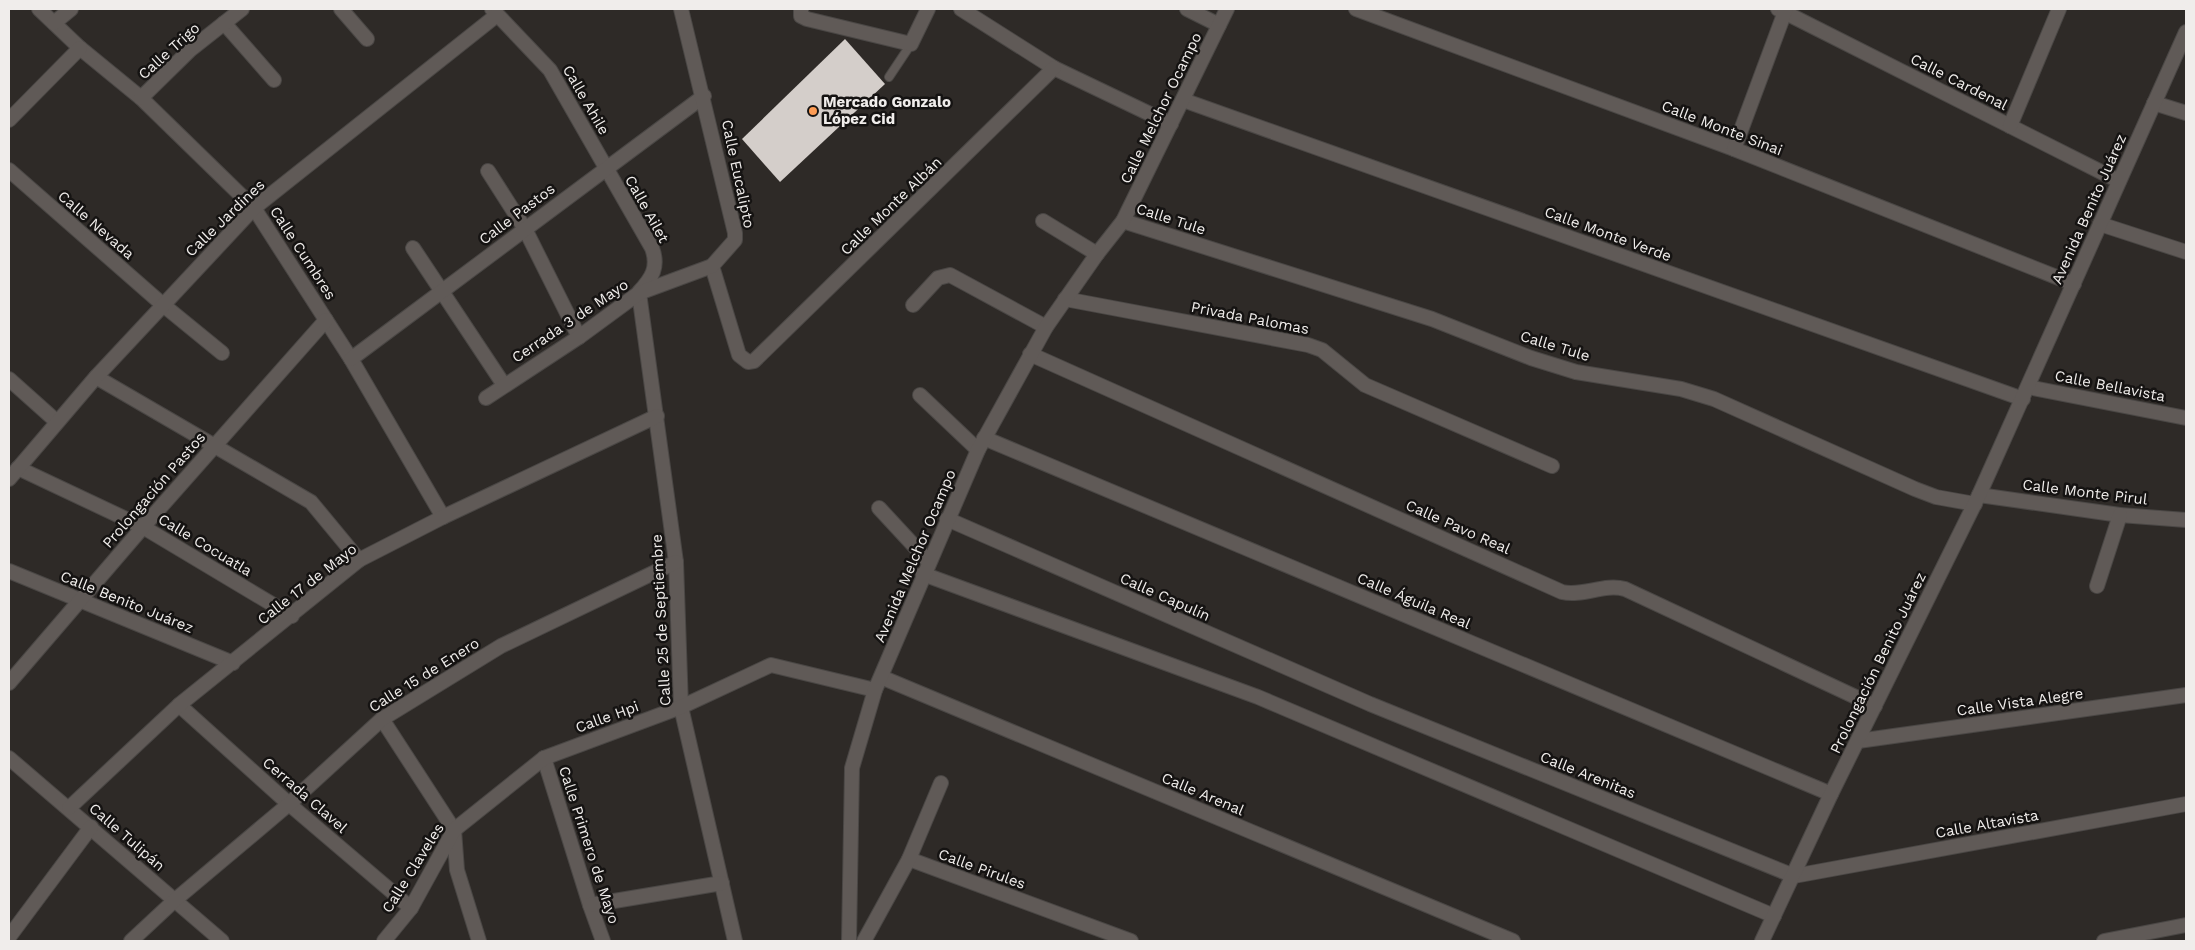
<svg xmlns="http://www.w3.org/2000/svg" width="2195" height="950" viewBox="0 0 2195 950" font-family="'Work Sans',sans-serif">
  <style>
    .building { fill: #d4ceca }
    .lines { fill: none; stroke-linecap: round; stroke-linejoin: round }
    .service-casing { stroke: #4a4745; stroke-width: 10 }
    .minor-casing { stroke: #4a4745; stroke-width: 16 }
    .tertiary-casing { stroke: #4a4745; stroke-width: 16 }
    .secondary-casing { stroke: #4a4745; stroke-width: 16 }
    .service { stroke: #605a57; stroke-width: 8 }
    .minor { stroke: #605a57; stroke-width: 14 }
    .tertiary { stroke: #605a57; stroke-width: 14 }
    .secondary { stroke: #605a57; stroke-width: 14 }
    .poi-dot { fill: #fd9c55; stroke: #151312; stroke-width: 2 }
    .labels { text-anchor: middle; stroke-width: 5; stroke-linejoin: round; paint-order: stroke }
    .street-label { font-size: 15px; fill: #f0edeb; stroke: #151312 }
    .poi-label { font-size: 15px; font-weight: bold; fill: #f0edeb; stroke: #151312; text-anchor: start }
  </style>
  <rect width="100%" height="100%" fill="#2e2a27"/>
  <path class="building" d="M845 39 885 84 780 182 742 139Z"/>
  <g class="lines">
    <defs>
      <path id="service" d="M889 77 911 44"/>
      <g id="minor">
        <path d="M39 9 80 48 141 98 254 208 351 359 443 517"/>
        <path d="M341 9 367 39"/>
        <path d="M492 9 550 70 652 248C659 267 652 278 639 292"/>
        <path d="M801 9V16L807 19 911 44 928 9"/>
        <path d="M961 9 1054 68 1171 124"/>
        <path d="M1187 9 1219 25"/>
        <path d="M1356 9 1734 149 2074 284"/>
        <path d="M1778 9 2119 181"/>
        <path d="M54 23 71 9"/>
        <path d="M224 23 274 80"/>
        <path d="M141 98 190 50 242 9"/>
        <path d="M1183 100 2023 399"/>
        <path d="M2154 103 2186 113"/>
        <path d="M9 120 80 48"/>
        <path d="M2010 126 2059 9"/>
        <path d="M1734 149 1786 9"/>
        <path d="M9 170 162 304 222 353"/>
        <path d="M488 171 525 229 579 337"/>
        <path d="M1043 221 1097 254"/>
        <path d="M1123 221 1432 319 1531 358 1576 372 1681 389 1714 399 1915 489 1936 497 1975 504"/>
        <path d="M2100 224 2186 252"/>
        <path d="M413 248 504 385"/>
        <path d="M712 266 739 355 748 362 754 361 1054 68"/>
        <path d="M639 293 676 562 681 707 735 941"/>
        <path d="M1065 299 1308 345 1322 350 1365 385 1552 466"/>
        <path d="M913 305 938 278 950 275 1046 327"/>
        <path d="M1030 354 1562 592C1583 597 1604 583 1625 589L1875 706"/>
        <path d="M351 359 704 96"/>
        <path d="M96 377 311 502 359 560"/>
        <path d="M9 379 56 421"/>
        <path d="M2028 387 2186 418"/>
        <path d="M920 395 978 450"/>
        <path d="M486 398 579 337 639 293 712 266 735 240V233L681 9"/>
        <path d="M984 438 1831 794"/>
        <path d="M18 468 143 527 292 616"/>
        <path d="M9 479 96 377 254 208 497 15"/>
        <path d="M1979 495 2120 515 2186 520"/>
        <path d="M879 508 929 562"/>
        <path d="M947 519 1370 704 1794 876 2186 804"/>
        <path d="M9 571 233 663"/>
        <path d="M923 574 1258 697 1774 916"/>
        <path d="M2097 586 2120 515"/>
        <path d="M881 677 1513 941"/>
        <path d="M9 683 143 527 326 320"/>
        <path d="M179 705 289 804 411 908"/>
        <path d="M382 719 454 830 457 870 479 941"/>
        <path d="M1858 741 2186 695"/>
        <path d="M9 758 222 941"/>
        <path d="M544 758 590 905 603 941"/>
        <path d="M69 808 179 705 359 560 443 517 657 416"/>
        <path d="M909 859 1131 941"/>
        <path d="M590 905 722 883"/>
        <path d="M9 937 91 827"/>
        <path d="M131 941 175 900 289 804 382 719 501 646 676 562"/>
        <path d="M384 941 411 908 454 830 544 758 681 707 771 665 875 690"/>
        <path d="M864 941 909 859 941 783"/>
        <path d="M2104 941 2186 925"/>
      </g>
      <path id="tertiary" d="M849 941 852 768 875 690 978 450 1046 327 1097 254 1123 221 1227 9"/>
      <path id="secondary" d="M1762 941 1831 794 1979 495 2186 32"/>
    </defs>
    <use href="#service" class="service-casing"/>
    <use href="#minor" class="minor-casing"/>
    <use href="#tertiary" class="tertiary-casing"/>
    <use href="#secondary" class="secondary-casing"/>
    <use href="#service" class="service"/>
    <use href="#minor" class="minor"/>
    <use href="#tertiary" class="tertiary"/>
    <use href="#secondary" class="secondary"/>
  </g>
  <circle class="poi-dot" cx="813" cy="111" r="5"/>
  <g class="labels">
    <g class="street-label">
      <text transform="translate(169 51) rotate(-42)" y="5">Calle Trigo</text>
      <text transform="translate(1959 82) rotate(27)" y="5">Calle Cardenal</text>
      <text transform="translate(586 100) rotate(60)" y="5">Calle Ahile</text>
      <text transform="translate(1161 108) rotate(-64)" y="5">Calle Melchor Ocampo</text>
      <text transform="translate(1722 128) rotate(21)" y="5">Calle Monte Sinai</text>
      <text transform="translate(738 174) rotate(78)" y="5">Calle Eucalipto</text>
      <text transform="translate(891 206) rotate(-44)" y="5">Calle Monte Albán</text>
      <text transform="translate(647 209) rotate(61)" y="5">Calle Ailet</text>
      <text transform="translate(2089 209) rotate(-66)" y="5">Avenida Benito Juárez</text>
      <text transform="translate(517 214) rotate(-37)" y="5">Calle Pastos</text>
      <text transform="translate(225 218) rotate(-44)" y="5">Calle Jardines</text>
      <text transform="translate(1171 219) rotate(18)" y="5">Calle Tule</text>
      <text transform="translate(96 225) rotate(41)" y="5">Calle Nevada</text>
      <text transform="translate(1608 234) rotate(20)" y="5">Calle Monte Verde</text>
      <text transform="translate(303 253) rotate(57)" y="5">Calle Cumbres</text>
      <text transform="translate(1250 318) rotate(11)" y="5">Privada Palomas</text>
      <text transform="translate(570 321) rotate(-34)" y="5">Cerrada 3 de Mayo</text>
      <text transform="translate(1555 346) rotate(17)" y="5">Calle Tule</text>
      <text transform="translate(2110 386) rotate(11)" y="5">Calle Bellavista</text>
      <text transform="translate(154 490) rotate(-49)" y="5">Prolongación Pastos</text>
      <text transform="translate(2085 492) rotate(7)" y="5">Calle Monte Pirul</text>
      <text transform="translate(1458 527) rotate(24)" y="5">Calle Pavo Real</text>
      <text transform="translate(205 545) rotate(31)" y="5">Calle Cocuatla</text>
      <text transform="translate(915 556) rotate(-67)" y="5">Avenida Melchor Ocampo</text>
      <text transform="translate(307 584) rotate(-38)" y="5">Calle 17 de Mayo</text>
      <text transform="translate(1165 597) rotate(24)" y="5">Calle Capulín</text>
      <text transform="translate(1414 601) rotate(23)" y="5">Calle Águila Real</text>
      <text transform="translate(127 602) rotate(22)" y="5">Calle Benito Juárez</text>
      <text transform="translate(661 620) rotate(-93)" y="5">Calle 25 de Septiembre</text>
      <text transform="translate(1878 663) rotate(-64)" y="5">Prolongación Benito Juárez</text>
      <text transform="translate(424 675) rotate(-32)" y="5">Calle 15 de Enero</text>
      <text transform="translate(2020 702) rotate(-8)" y="5">Calle Vista Alegre</text>
      <text transform="translate(607 717) rotate(-20)" y="5">Calle Hpi</text>
      <text transform="translate(1588 775) rotate(22)" y="5">Calle Arenitas</text>
      <text transform="translate(1203 794) rotate(23)" y="5">Calle Arenal</text>
      <text transform="translate(305 795) rotate(41)" y="5">Cerrada Clavel</text>
      <text transform="translate(1987 824) rotate(-10)" y="5">Calle Altavista</text>
      <text transform="translate(127 837) rotate(41)" y="5">Calle Tulipán</text>
      <text transform="translate(589 845) rotate(72)" y="5">Calle Primero de Mayo</text>
      <text transform="translate(413 868) rotate(-58)" y="5">Calle Claveles</text>
      <text transform="translate(982 869) rotate(20)" y="5">Calle Pirules</text>
    </g>
    <g class="poi-label">
      <text x="823" y="107">Mercado Gonzalo<tspan x="823" dy="17">López Cid</tspan></text>
    </g>
  </g>
  <rect width="2195" height="950" fill="none" stroke="#f0edeb" stroke-width="20"/>
</svg>
